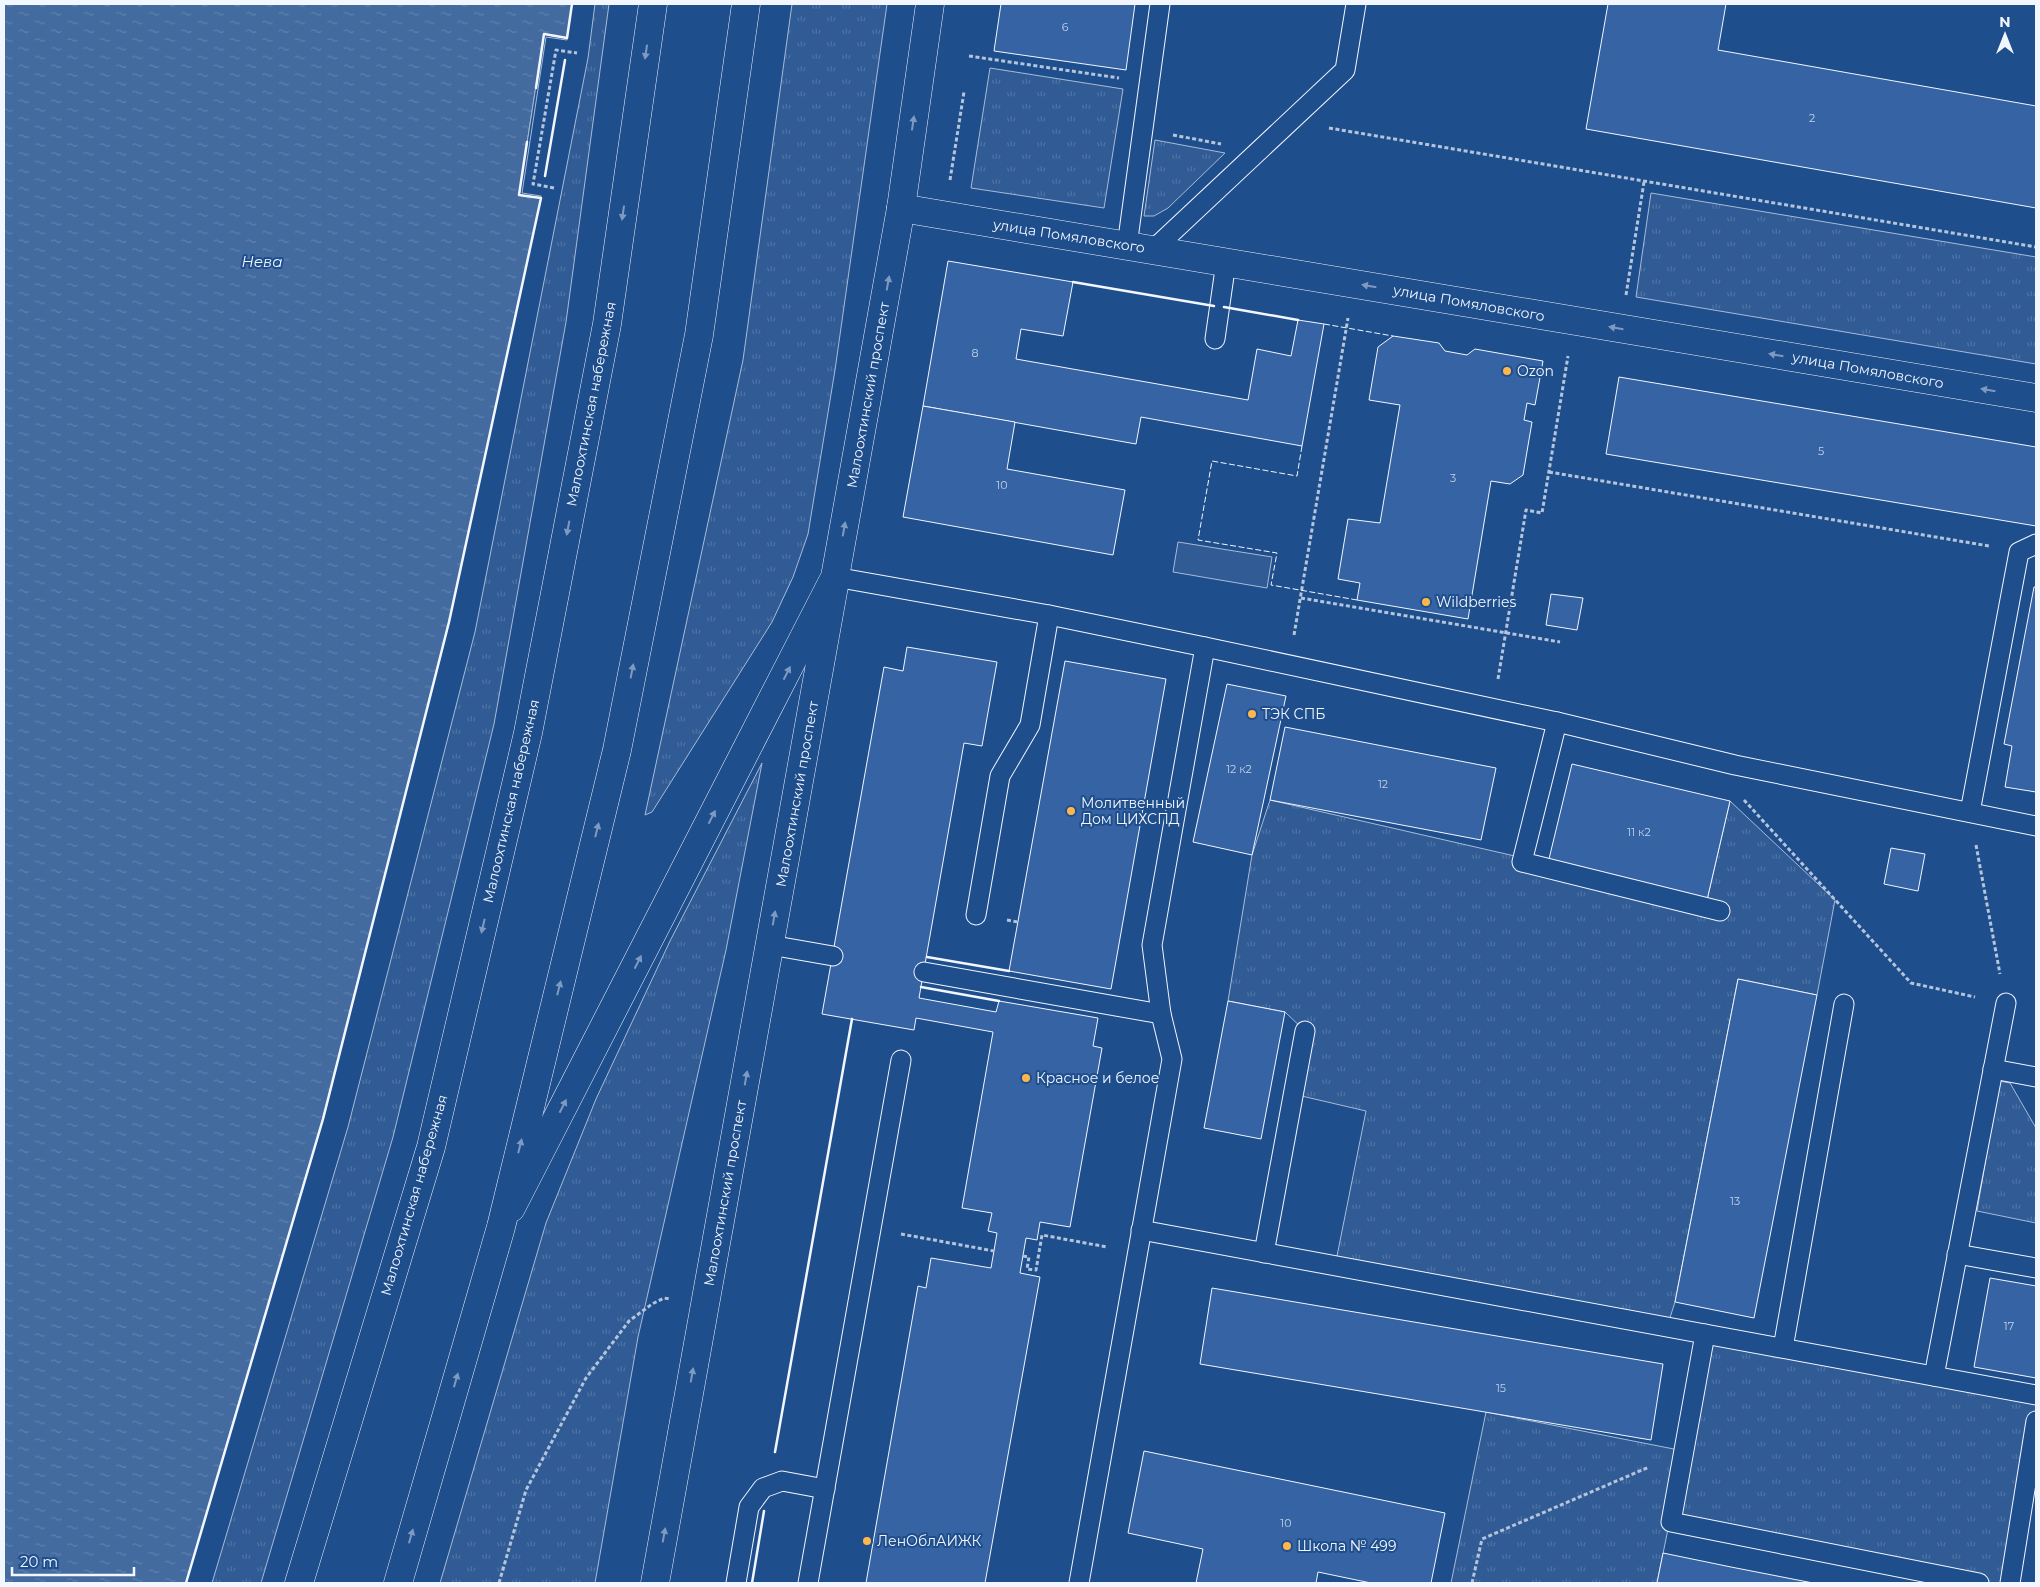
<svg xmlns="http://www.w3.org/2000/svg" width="2040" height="1587" viewBox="0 0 2040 1587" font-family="Montserrat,sans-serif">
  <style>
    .grass { fill: url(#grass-tufts); stroke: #a8bbd7 }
    .built { fill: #305b95; stroke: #a8bbd7 }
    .water { fill: url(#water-ripples); stroke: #a8bbd7 }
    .pier { fill: #1f4e8c; stroke: #a8bbd7 }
    .building { fill: #3563a3; stroke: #f2f6ff }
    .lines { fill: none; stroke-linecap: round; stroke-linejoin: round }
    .lane-casing { stroke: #f2f6ff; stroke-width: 21 }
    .street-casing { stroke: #f2f6ff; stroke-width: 29 }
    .secondary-casing { stroke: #f2f6ff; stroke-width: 29 }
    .primary-casing { stroke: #f2f6ff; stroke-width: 29 }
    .path { stroke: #b3c4dc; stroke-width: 3; stroke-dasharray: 4 2.5; stroke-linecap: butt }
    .lane { stroke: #1f4e8c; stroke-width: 19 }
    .street { stroke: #1f4e8c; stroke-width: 28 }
    .secondary { stroke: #1f4e8c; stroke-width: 28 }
    .primary { stroke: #1f4e8c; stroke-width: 28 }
    .fence { stroke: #f2f6ff; stroke-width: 1; stroke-dasharray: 6 2.5; stroke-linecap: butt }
    .wall { stroke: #f2f6ff; stroke-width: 2.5 }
    .oneway { fill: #7e9ac0 }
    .poi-dot { fill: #ffb74d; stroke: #1f4e8c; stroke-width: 2 }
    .labels { text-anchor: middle; stroke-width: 4; stroke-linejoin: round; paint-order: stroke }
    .number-label { font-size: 11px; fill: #c3d1e8 }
    .street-label { font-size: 14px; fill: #f2f6ff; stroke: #1f4e8c }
    .poi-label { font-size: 14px; fill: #f2f6ff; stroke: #1f4e8c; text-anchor: start }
    .water-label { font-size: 15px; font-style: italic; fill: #f2f6ff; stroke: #1f4e8c }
  </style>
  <defs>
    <pattern id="grass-tufts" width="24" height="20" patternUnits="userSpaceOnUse" patternTransform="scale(1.25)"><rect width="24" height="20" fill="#305b95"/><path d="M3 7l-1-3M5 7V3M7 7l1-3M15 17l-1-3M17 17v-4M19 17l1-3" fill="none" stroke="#4e73a5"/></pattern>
    <pattern id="water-ripples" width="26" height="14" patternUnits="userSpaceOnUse" patternTransform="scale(1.25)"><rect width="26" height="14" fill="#446ba0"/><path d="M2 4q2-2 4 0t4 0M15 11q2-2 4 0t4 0" fill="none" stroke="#5f81ae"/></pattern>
  </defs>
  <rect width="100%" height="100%" fill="#1f4e8c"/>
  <g class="grass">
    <path d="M595 4H609L566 322 494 724 393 1137 261 1583H212L348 1127 475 632 588 58Z"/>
    <path d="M792 4H887L835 370 808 534 793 577 772 622 652 812 645 815 743 360Z"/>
    <path d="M990 68 1123 89 1104 208 971 188Z"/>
    <path d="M1155 140 1225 153 1168 208 1154 216H1144Z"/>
    <path d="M1651 193 2036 257V364L1636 297Z"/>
    <path d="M762 763 726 950 638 1337 595 1583H440L546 1223 596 1099 670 941Z"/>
    <path d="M1270 800 1707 900 1730 801 1835 900 1817 995 1738 979 1675 1302 1667 1327 1335 1266 1366 1111 1293 1094 1305 1031 1285 1012 1228 1001 1252 855Z"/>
    <path d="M1999 1081 2010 1083 2036 1128V1223L1977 1211Z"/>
    <path d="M1705 1334 2036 1395V1421L2010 1583H1979L1671 1522 1676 1490 1657 1583H1451L1486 1412 1684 1451Z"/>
  </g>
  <path class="built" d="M1178 542 1272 557 1267 588 1173 572Z"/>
  <path class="water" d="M4 4H572L567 38 544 35 519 194 541 198 449 622 323 1119 186 1583H4Z"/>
  <path class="pier" d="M544 34 567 38V40L546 37 522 193 541 196V198L519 195Z"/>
  <g class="building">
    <path d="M1001 4H1135L1126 70 994 51Z"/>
    <path d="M1608 4H1726L1718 50 2036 106V208L1586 129Z"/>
    <path d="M948 261 1073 282 1063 336 1021 329 1016 359 1248 400 1257 349 1291 356 1298 320 1324 324 1302 446 1141 417 1136 444 923 406Z"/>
    <path d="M1393 336 1439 343 1445 351 1467 355 1475 349 1543 361 1535 405 1527 403 1524 420 1532 422 1523 475 1510 484 1491 481 1468 619 1357 600 1360 583 1338 579 1348 519 1380 523 1400 405 1369 400 1378 347Z"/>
    <path d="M1619 377 2036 447V526L1606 454Z"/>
    <path d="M923 406 1015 422 1007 469 1125 490 1113 555 903 517Z"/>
    <path d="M2034 587H2036V792L2005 787 2012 746 2004 744Z"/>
    <path d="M1551 594 1583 598 1577 630 1546 625Z"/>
    <path d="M907 647 997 662 982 746 964 743 919 998 996 1012 999 1001 1098 1018 1093 1046 1102 1048 1070 1227 1040 1222 1037 1240 1026 1238 1020 1273 1040 1277 985 1583H866L918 1286 926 1288 931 1258 991 1268 997 1233 988 1231 992 1213 962 1208 993 1032 916 1018 914 1030 822 1014 884 667 903 671Z"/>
    <path d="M1065 661 1166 679 1111 989 1009 971Z"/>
    <path d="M1227 684 1286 696 1252 855 1193 842Z"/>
    <path d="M1285 727 1496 768 1481 840 1270 800Z"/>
    <path d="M1572 764 1730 801 1707 900 1548 863Z"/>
    <path d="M1891 848 1925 854 1918 891 1884 884Z"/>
    <path d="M1738 979 1817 995 1754 1318 1675 1302Z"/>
    <path d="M1228 1001 1285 1012 1261 1139 1204 1128Z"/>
    <path d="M1990 1278 2036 1286V1378L1974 1367Z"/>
    <path d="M1212 1288 1663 1364 1651 1440 1200 1364Z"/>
    <path d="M1144 1451 1445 1513 1431 1583H1371L1318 1572 1316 1583H1196L1203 1549 1128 1533Z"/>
    <path d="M1663 1553 1731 1567 1813 1583H1657Z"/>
  </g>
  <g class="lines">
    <defs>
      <g id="lane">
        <path d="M1127 246 1160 4"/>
        <path d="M1153 250 1345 70 1356 4"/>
        <path d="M1215 339 1226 262"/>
        <path d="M835 577 1049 615 1205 647 1152 945 1161 1014 1172 1059 1079 1583"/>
        <path d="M1205 647 1557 722 1735 765 2036 826"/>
        <path d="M1557 722 1522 862 1720 911"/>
        <path d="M1970 812 2019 552 2036 544"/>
        <path d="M976 915 1000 776 1030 725 1049 615"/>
        <path d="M770 945 833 956"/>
        <path d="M924 972 1161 1014"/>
        <path d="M1993 1069 2036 1077"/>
        <path d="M1141 1230 2036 1395"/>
        <path d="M1264 1253 1305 1031"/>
        <path d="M1957 1254 2036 1268"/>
        <path d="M1705 1334 1671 1522 1979 1583"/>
        <path d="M1783 1348 1844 1004"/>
        <path d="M1934 1376 2006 1003"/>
        <path d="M736 1583 749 1507 763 1488 782 1481 825 1489"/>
        <path d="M808 1583 901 1060"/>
        <path d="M2010 1583 2036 1421"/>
      </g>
      <g id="street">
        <path d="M901 208 2036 398"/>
        <path d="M655 1583 834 586"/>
      </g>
      <path id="secondary" d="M511 1208 835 577 901 208 930 4"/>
      <g id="primary">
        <path d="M299 1583 431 1147 528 733 607 324 653 4"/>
        <path d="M398 1583 501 1227 617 750 699 335 746 4"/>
      </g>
    </defs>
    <use href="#lane" class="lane-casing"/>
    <use href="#street" class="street-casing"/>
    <use href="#secondary" class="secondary-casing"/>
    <use href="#primary" class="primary-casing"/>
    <g class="path">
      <path d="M969 56 1119 78"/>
      <path d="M1329 128 2036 247"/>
      <path d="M1173 135 1221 144"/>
      <path d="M950 180 964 92"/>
      <path d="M554 188 533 184 556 50 577 53"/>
      <path d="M1626 295 1644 182"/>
      <path d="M1549 472 1989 546"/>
      <path d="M1301 598 1560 642"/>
      <path d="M1294 635 1348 318"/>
      <path d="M1498 679 1526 510 1542 513 1568 356"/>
      <path d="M1744 800 1911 983 1975 997"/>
      <path d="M1976 845 2000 974"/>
      <path d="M1007 920 1018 922"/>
      <path d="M901 1234 994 1251"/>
      <path d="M1023 1256 1029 1257 1027 1269 1036 1270 1042 1235 1107 1247"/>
      <path d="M499 1583 526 1490 586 1378 629 1321 652 1304 664 1298 670 1299"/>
      <path d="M1472 1583 1482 1539 1649 1467"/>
    </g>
    <use href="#lane" class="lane"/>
    <use href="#street" class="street"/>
    <use href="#secondary" class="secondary"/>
    <use href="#primary" class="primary"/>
    <g class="fence">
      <path d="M1324 324 1393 336"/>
      <path d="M1302 446 1297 476 1212 461 1198 540 1277 553 1271 585 1357 600"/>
    </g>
    <g class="wall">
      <path d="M536 88 544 34 567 38 572 4"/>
      <path d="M545 176 565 60"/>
      <path d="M1073 282 1214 306"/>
      <path d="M1224 307 1298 320"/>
      <path d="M927 957 1009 971"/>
      <path d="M921 987 999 1001"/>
      <path d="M775 1452 852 1019"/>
      <path d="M186 1583 323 1119 449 622 541 198 519 195 527 142"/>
      <path d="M752 1583 764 1511"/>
    </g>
  </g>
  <defs><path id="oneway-solid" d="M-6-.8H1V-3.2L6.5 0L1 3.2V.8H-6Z" transform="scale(1.25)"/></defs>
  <g class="oneway">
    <use href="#oneway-solid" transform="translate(646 52) rotate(98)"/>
    <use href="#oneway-solid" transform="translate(913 123) rotate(-82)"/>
    <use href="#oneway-solid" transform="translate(623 213) rotate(98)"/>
    <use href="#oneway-solid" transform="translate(888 283) rotate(-80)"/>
    <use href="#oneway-solid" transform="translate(1369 286) rotate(-170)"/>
    <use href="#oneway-solid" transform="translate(1616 328) rotate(-170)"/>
    <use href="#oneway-solid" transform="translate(1776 355) rotate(-170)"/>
    <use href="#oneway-solid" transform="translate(1988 390) rotate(-170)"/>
    <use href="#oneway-solid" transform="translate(568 528) rotate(101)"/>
    <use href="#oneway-solid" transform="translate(844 529) rotate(-80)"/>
    <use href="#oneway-solid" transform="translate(632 671) rotate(-79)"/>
    <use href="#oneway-solid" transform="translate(787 673) rotate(-63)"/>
    <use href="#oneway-solid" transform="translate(712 817) rotate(-63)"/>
    <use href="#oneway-solid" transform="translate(597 830) rotate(-76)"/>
    <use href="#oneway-solid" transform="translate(774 918) rotate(-80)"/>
    <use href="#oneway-solid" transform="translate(483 926) rotate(103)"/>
    <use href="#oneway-solid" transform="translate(638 962) rotate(-63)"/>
    <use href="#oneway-solid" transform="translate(559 988) rotate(-76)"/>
    <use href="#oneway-solid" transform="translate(746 1078) rotate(-80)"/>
    <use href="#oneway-solid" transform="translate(563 1106) rotate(-63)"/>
    <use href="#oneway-solid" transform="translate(520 1146) rotate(-76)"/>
    <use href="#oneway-solid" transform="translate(692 1375) rotate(-80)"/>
    <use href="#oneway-solid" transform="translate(456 1380) rotate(-74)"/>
    <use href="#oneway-solid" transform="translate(664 1535) rotate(-80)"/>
    <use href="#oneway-solid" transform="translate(411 1536) rotate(-74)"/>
  </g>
  <g class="poi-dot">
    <circle cx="1507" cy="371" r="5"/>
    <circle cx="1426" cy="602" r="5"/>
    <circle cx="1252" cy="714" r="5"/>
    <circle cx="1071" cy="811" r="5"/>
    <circle cx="1026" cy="1078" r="5"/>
    <circle cx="867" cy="1541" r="5"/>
    <circle cx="1287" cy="1546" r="5"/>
  </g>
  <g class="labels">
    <g class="number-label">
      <text x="1065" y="31">6</text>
      <text x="1812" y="122">2</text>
      <text x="975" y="357">8</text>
      <text x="1821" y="455">5</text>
      <text x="1453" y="482">3</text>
      <text x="1002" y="489">10</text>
      <text x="1239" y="773">12 к2</text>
      <text x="1383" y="788">12</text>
      <text x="1639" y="836">11 к2</text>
      <text x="1735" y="1205">13</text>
      <text x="2009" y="1330">17</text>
      <text x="1501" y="1392">15</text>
      <text x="1286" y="1527">10</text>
    </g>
    <g class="street-label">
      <text transform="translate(1069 236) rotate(9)" y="5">улица Помяловского</text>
      <text transform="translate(1469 303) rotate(10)" y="5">улица Помяловского</text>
      <text transform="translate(1868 370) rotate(10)" y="5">улица Помяловского</text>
      <text transform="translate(868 395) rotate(-80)" y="5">Малоохтинский проспект</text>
      <text transform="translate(591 404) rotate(-79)" y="5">Малоохтинская набережная</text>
      <text transform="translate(797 794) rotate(-80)" y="5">Малоохтинский проспект</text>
      <text transform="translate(511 801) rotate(-77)" y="5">Малоохтинская набережная</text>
      <text transform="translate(725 1193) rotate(-80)" y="5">Малоохтинский проспект</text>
      <text transform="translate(414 1195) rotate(-74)" y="5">Малоохтинская набережная</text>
    </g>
    <g class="poi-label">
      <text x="1517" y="376">Ozon</text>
      <text x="1436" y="607">Wildberries</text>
      <text x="1262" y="719">ТЭК СПБ</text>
      <text x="1081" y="808">Молитвенный<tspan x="1081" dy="16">Дом ЦИХСПД</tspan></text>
      <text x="1036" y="1083">Красное и белое</text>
      <text x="877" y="1546">ЛенОблАИЖК</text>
      <text x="1297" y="1551">Школа № 499</text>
    </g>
    <g class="water-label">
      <text x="262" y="267">Нева</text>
    </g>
  </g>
  <rect width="2040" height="1587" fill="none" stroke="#f2f6ff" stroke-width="10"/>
  <g transform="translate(2005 35)" stroke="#1f4e8c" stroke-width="4" paint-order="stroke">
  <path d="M0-4L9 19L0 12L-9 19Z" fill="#f2f6ff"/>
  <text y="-8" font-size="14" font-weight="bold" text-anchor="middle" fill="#f2f6ff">N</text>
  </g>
  <path d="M12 1567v8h122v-8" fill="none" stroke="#f2f6ff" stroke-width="2.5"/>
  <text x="20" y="1567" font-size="15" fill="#f2f6ff" stroke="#1f4e8c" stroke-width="4" paint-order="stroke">20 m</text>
</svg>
